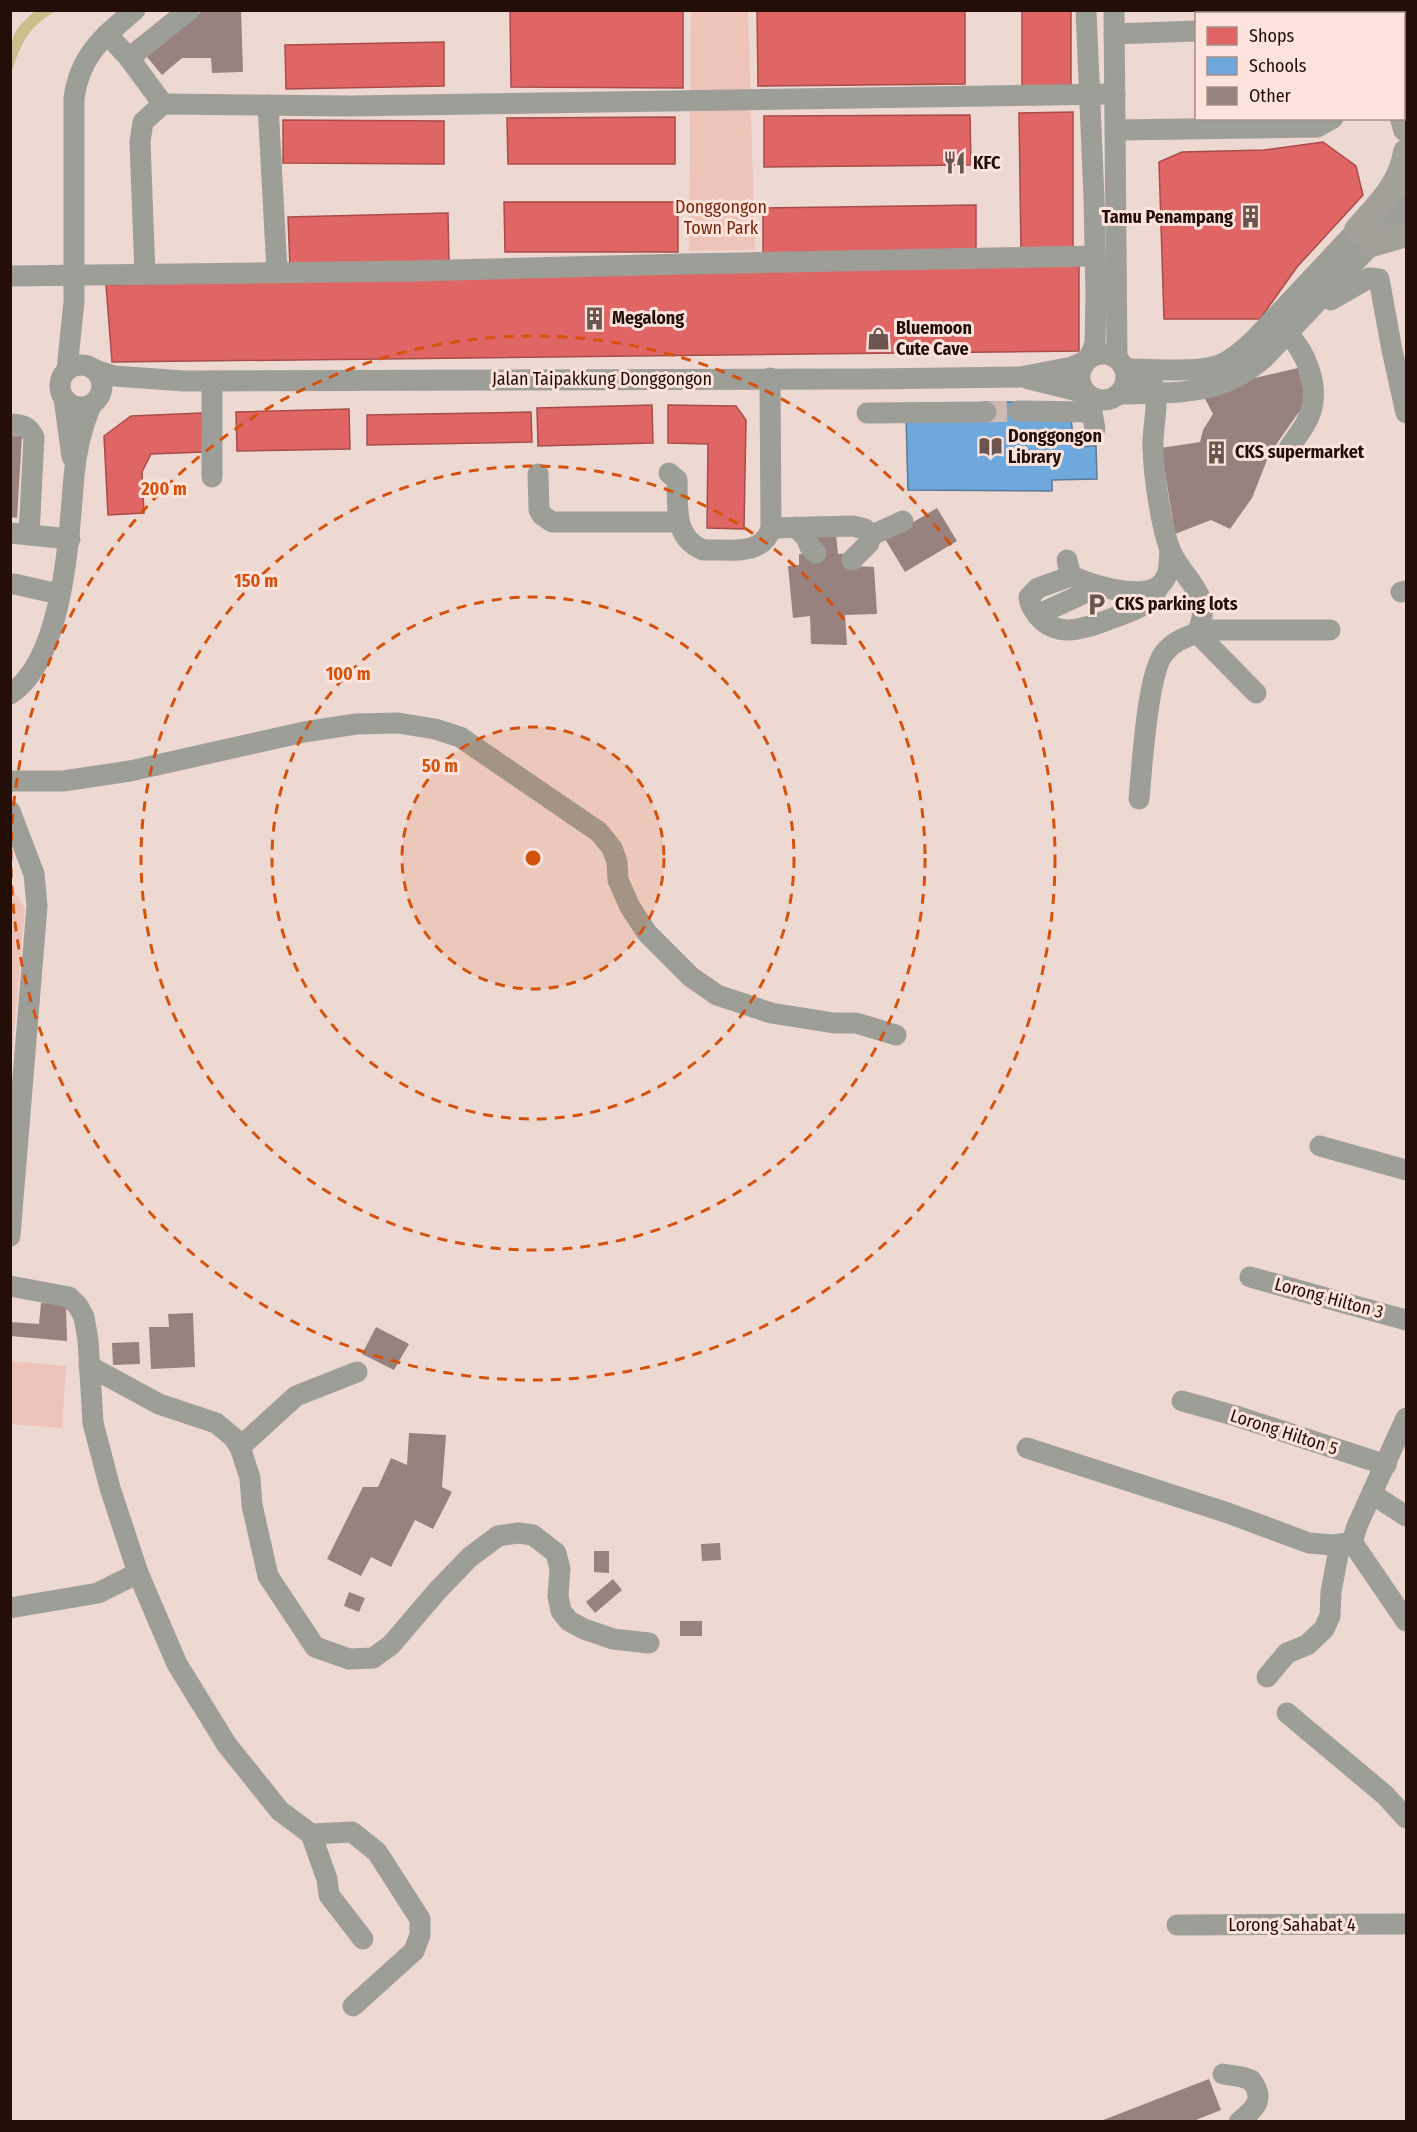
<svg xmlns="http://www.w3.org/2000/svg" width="1417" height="2132" viewBox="0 0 1417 2132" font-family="'Fira Sans Condensed',sans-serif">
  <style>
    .built { fill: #f5ccbf }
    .green { fill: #edc4b7 }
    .water { fill: #cdbd8b }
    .shops { fill: #e06666; stroke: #a84c4a; stroke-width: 1.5 }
    .schools { fill: #6fa8dc; stroke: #587a9c; stroke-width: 1.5 }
    .building { fill: #978280 }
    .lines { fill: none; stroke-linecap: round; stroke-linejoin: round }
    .minor-tunnel { stroke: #d0bbb4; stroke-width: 21; stroke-dasharray: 21 10; stroke-linecap: butt }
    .minor { stroke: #9e9e98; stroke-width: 21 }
    .major { stroke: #a3a099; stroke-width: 26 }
    .ring { fill: none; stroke: #d4520c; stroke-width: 3; stroke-dasharray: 10 8 }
    .labels { text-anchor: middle; stroke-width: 6; stroke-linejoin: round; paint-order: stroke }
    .poi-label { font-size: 18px; font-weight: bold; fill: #240f08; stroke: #fde3db; text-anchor: start }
    .park-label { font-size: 18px; fill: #77270a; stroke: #fde3db }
    .street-label { font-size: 18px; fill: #240f08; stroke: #fde3db }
    .centre { fill: #d4520c; stroke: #fde3db; stroke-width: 3 }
    .ring-label { font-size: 18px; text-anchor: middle; font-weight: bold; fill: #d4520c; stroke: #fde3db; stroke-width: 6; stroke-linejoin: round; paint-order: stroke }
  </style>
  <rect width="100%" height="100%" fill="#eed9d2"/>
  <path class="built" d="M1193 53H1196V118L1193 121Z"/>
  <g class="green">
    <path d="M691 11H748L755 250 689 251Z"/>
    <path d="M11 885 25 909 11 1068Z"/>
    <path d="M11 1361 66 1366 62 1428 11 1424Z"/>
  </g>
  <path class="water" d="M35 11H55C26 30 22 42 11 73 10 39 9 34 35 11Z"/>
  <g class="shops">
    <path d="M510 10H683V88L511 87Z"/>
    <path d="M757 10H965V84L758 86Z"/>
    <path d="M1022 10H1071V85L1022 86Z"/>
    <path d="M444 42V86L286 89 285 45Z"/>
    <path d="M1073 112V251H1021L1019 113Z"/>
    <path d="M970 115 971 165 764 167V116Z"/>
    <path d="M675 117V164H508L507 118Z"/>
    <path d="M283 120 444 121V164L283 163Z"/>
    <path d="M1323 142 1356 166 1363 195 1297 267 1260 319H1164L1159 162 1182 152 1264 150Z"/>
    <path d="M504 202H678V252H505Z"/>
    <path d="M976 205V251L763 253V208Z"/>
    <path d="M448 213 449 261 290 266 288 217Z"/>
    <path d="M1079 259V351L112 362 106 285Z"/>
    <path d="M652 405 653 443 538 446 537 408Z"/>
    <path d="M668 405 736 406 746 420 744 529 707 528 708 444 668 443Z"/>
    <path d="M349 409 350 449 237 451 236 412Z"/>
    <path d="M531 412 532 442 367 445V415Z"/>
    <path d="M202 413 203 452 151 454 142 472 144 513 108 515 104 436 131 416Z"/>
  </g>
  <path class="schools" d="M985 402H1018L1071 418 1074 447 1096 446 1097 479 1052 480V491L908 490 906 416Z"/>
  <g class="building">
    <path d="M203 10H241L243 72 212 73 211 58H182L162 75 147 57Z"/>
    <path d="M1298 368 1307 403 1296 416 1269 455 1252 498 1230 529 1211 520 1175 534 1161 448 1200 442 1203 430 1213 414 1204 397 1246 380Z"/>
    <path d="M10 435 22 436 17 518 10 517Z"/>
    <path d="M937 508 957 541 905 572 885 539Z"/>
    <path d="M836 535 838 554 852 553V566L874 567 877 614 845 615 847 645 811 644 810 616 793 618 788 566 799 565V554L816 553 815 536Z"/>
    <path d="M41 1303 66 1304 67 1341 10 1336V1322L39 1324Z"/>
    <path d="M193 1313 195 1367 151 1369 149 1327H169L168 1314Z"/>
    <path d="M376 1327 409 1344 394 1370 362 1354Z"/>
    <path d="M139 1342 140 1364 113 1365 112 1343Z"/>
    <path d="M409 1433 446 1435 442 1487 452 1492 433 1529 415 1520 391 1567 371 1557 361 1576 327 1559 363 1487H378L391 1458 407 1465Z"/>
    <path d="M720 1543 721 1560 702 1561 701 1544Z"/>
    <path d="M594 1551H609V1573L594 1572Z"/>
    <path d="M613 1579 622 1590 595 1613 586 1602Z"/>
    <path d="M349 1592 365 1598 359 1612 344 1606Z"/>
    <rect x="680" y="1621" width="22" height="15"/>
    <path d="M1209 2079 1221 2110 1191 2122H1098Z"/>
  </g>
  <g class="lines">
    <path class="minor-tunnel" d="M986 412 1018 411"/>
    <g class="minor">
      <path d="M1086 10 1094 198 1096 296 1095 344 1089 358"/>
      <path d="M1114 10 1117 358"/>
      <path d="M1305 10 1306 14"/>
      <path d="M107 34 129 58 163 104"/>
      <path d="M1114 34 1196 31"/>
      <path d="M129 58 189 10"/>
      <path d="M268 105 277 271"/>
      <path d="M1116 130 1317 127 1333 118"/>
      <path d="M145 274 140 142 143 122 163 104 350 106 1115 94"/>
      <path d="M10 276 415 271 684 264 1094 256"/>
      <path d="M1331 300 1369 278 1379 279 1392 350 1406 413"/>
      <path d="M1287 333C1306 352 1319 384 1311 411 1307 425 1297 436 1289 448"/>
      <circle cx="1103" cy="377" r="23"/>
      <circle cx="81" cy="386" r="21"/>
      <path d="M1125 369 1143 377 1155 388C1159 407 1152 428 1153 448 1154 476 1160 520 1169 547 1181 580 1216 592 1197 633 1184 638 1174 641 1165 652 1147 671 1142 769 1139 799"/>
      <path d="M1129 369C1154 369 1197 373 1219 365 1233 360 1244 349 1254 340L1357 230 1392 205 1406 203"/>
      <path d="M67 370 74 301V98C80 55 103 37 135 10"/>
      <path d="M95 370 114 376 184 381 869 379 1020 377 1072 367 1085 361"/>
      <path d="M1029 379 1074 390 1089 396 1095 429"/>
      <path d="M1119 394C1154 393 1195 395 1228 381 1241 376 1253 367 1264 358L1372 244 1396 224 1406 221"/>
      <path d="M64 398 72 457"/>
      <path d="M1018 411 1092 412"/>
      <path d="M867 413 986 412"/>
      <path d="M11 424C23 425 28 426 34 437L29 535"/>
      <path d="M669 473 677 480C678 506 673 538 703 550 728 549 763 557 771 528L770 378"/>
      <path d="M538 474 539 510 542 515 552 522H678"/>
      <path d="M212 477V381"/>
      <path d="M795 527 806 537 810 547 816 553"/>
      <path d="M771 528 853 526 865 529 870 536 869 543 852 560"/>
      <path d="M10 533 70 539"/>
      <path d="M870 536 903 521"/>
      <path d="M1067 560 1071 576C1092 585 1153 606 1166 577 1170 570 1169 558 1170 549"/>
      <path d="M1071 576 1038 588 1029 597C1029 604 1034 611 1039 617 1059 640 1089 627 1113 618 1125 614 1137 610 1147 603 1152 599 1155 593 1158 588"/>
      <path d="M14 584 59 594"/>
      <path d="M1401 592 1406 591"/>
      <path d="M1037 615 1098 587"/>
      <path d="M1198 630H1330"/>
      <path d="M1197 633 1256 693"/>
      <path d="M10 694C64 660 69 534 74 476 76 451 82 427 91 405"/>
      <path d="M10 781H63L130 771 304 732 356 724 398 723 435 729 460 737 599 832 612 848 617 862 618 880 630 907 647 933 691 977 717 995 771 1013 834 1023H856L896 1035"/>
      <path d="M10 811 34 874 37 906 10 1236"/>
      <path d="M1320 1146 1406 1170"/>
      <path d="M1250 1277 1406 1320"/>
      <path d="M10 1286 69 1297 78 1306 84 1317 88 1340 93 1423 110 1488 138 1573 177 1664 227 1745 280 1811 311 1834 352 1832 377 1852 420 1919V1935L414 1951 353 2006"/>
      <path d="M89 1366 159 1404 216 1423 233 1437 240 1447 250 1478 252 1505 268 1576 315 1647 349 1659 373 1658 391 1645 438 1590 470 1557 498 1536 518 1533 533 1535 556 1553 560 1569 558 1596 561 1611 569 1621 584 1629 613 1639 649 1643"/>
      <path d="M1182 1401 1236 1416 1386 1465"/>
      <path d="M1406 1418 1357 1526 1352 1542 1406 1621"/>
      <path d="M240 1447 296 1396 357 1372"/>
      <path d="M1027 1448 1228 1513 1309 1543 1333 1545 1352 1542"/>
      <path d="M1372 1494 1406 1516"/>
      <path d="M10 1608 98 1593 138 1573"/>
      <path d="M1267 1677 1287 1653 1307 1645 1324 1629 1330 1616 1331 1592 1340 1544"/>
      <path d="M1287 1713 1385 1795 1406 1818"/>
      <path d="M311 1834 327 1879 329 1895 363 1939"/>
      <path d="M1177 1925 1406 1924"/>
      <path d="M1223 2074 1242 2077 1251 2080C1266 2099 1255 2109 1239 2122"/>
    </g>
    <g class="major">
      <path d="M1380 10 1381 14"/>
      <path d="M1403 118 1406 129"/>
      <path d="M1357 230C1378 206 1401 185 1406 152"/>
      <path d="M1372 244 1406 234"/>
    </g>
  </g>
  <circle cx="533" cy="858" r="131" fill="#d4520c" fill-opacity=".12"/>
  <g class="ring">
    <circle cx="533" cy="858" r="131"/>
    <circle cx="533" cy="858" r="261"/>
    <circle cx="533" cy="858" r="392"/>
    <circle cx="533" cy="858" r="522"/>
  </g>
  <defs>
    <symbol id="restaurant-bare" viewBox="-9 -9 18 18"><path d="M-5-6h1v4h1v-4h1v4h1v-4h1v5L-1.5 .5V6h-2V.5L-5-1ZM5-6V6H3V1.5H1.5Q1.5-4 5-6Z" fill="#6b564f" stroke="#fde3db" stroke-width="2.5" paint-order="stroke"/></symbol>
    <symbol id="building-bare" viewBox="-9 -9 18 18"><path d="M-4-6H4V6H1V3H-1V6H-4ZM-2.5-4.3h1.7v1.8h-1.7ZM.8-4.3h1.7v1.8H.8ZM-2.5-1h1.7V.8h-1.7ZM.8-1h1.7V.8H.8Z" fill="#6b564f" stroke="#fde3db" stroke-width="2.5" paint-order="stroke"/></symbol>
    <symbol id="shop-bare" viewBox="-9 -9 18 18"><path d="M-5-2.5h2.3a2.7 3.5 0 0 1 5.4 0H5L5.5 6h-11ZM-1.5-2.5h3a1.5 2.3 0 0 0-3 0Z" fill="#6b564f" stroke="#fde3db" stroke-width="2.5" paint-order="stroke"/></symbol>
    <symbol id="library-bare" viewBox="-9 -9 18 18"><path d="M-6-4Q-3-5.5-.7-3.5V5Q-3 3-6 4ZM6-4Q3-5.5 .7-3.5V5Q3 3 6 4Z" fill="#6b564f" stroke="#fde3db" stroke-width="2.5" paint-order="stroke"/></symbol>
    <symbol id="parking-bare" viewBox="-9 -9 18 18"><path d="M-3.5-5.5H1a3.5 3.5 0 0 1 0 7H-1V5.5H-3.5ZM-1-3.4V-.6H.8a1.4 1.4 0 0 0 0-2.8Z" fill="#6b564f" stroke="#fde3db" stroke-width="2.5" paint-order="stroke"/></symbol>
  </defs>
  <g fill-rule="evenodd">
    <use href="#restaurant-bare" x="938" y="146" width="33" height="33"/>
    <use href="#building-bare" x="1234" y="200" width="33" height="33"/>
    <use href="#building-bare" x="578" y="302" width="33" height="33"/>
    <use href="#shop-bare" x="862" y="322" width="33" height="33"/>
    <use href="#library-bare" x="974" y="430" width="33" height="33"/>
    <use href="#building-bare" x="1200" y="436" width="33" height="33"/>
    <use href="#parking-bare" x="1080" y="588" width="33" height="33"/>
  </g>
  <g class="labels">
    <g class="poi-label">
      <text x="973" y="169">KFC</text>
      <text x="1233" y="223" text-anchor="end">Tamu Penampang</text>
      <text x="612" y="324">Megalong</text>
      <text x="896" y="334">Bluemoon<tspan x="896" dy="21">Cute Cave</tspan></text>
      <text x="1008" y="442">Donggongon<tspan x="1008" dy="21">Library</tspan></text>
      <text x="1235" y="458">CKS supermarket</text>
      <text x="1115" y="610">CKS parking lots</text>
    </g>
    <g class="park-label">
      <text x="721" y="213">Donggongon<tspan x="721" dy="21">Town Park</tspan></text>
    </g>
    <g class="street-label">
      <text x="602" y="385">Jalan Taipakkung Donggongon</text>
      <text transform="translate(1329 1298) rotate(15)" y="6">Lorong Hilton 3</text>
      <text transform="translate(1284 1432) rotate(18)" y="6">Lorong Hilton 5</text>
      <text x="1292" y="1931">Lorong Sahabat 4</text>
    </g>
  </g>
  <circle cx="533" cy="858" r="9" class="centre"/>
  <g class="ring-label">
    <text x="164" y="495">200 m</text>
    <text x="256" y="587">150 m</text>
    <text x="348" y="680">100 m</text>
    <text x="440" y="772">50 m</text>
  </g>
  <rect width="1417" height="2132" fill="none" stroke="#240f08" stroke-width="24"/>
  <rect x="1195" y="12" width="210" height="108" fill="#fde3db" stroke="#a68e87" stroke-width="1.5"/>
  <rect x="1207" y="27" width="30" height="18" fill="#e06666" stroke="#a68e87" stroke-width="1.5"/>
  <text x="1249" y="42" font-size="18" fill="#240f08">Shops</text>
  <rect x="1207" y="57" width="30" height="18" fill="#6fa8dc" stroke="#a68e87" stroke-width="1.5"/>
  <text x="1249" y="72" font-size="18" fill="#240f08">Schools</text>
  <rect x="1207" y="87" width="30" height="18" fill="#978280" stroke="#a68e87" stroke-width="1.5"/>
  <text x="1249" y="102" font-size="18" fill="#240f08">Other</text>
</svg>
